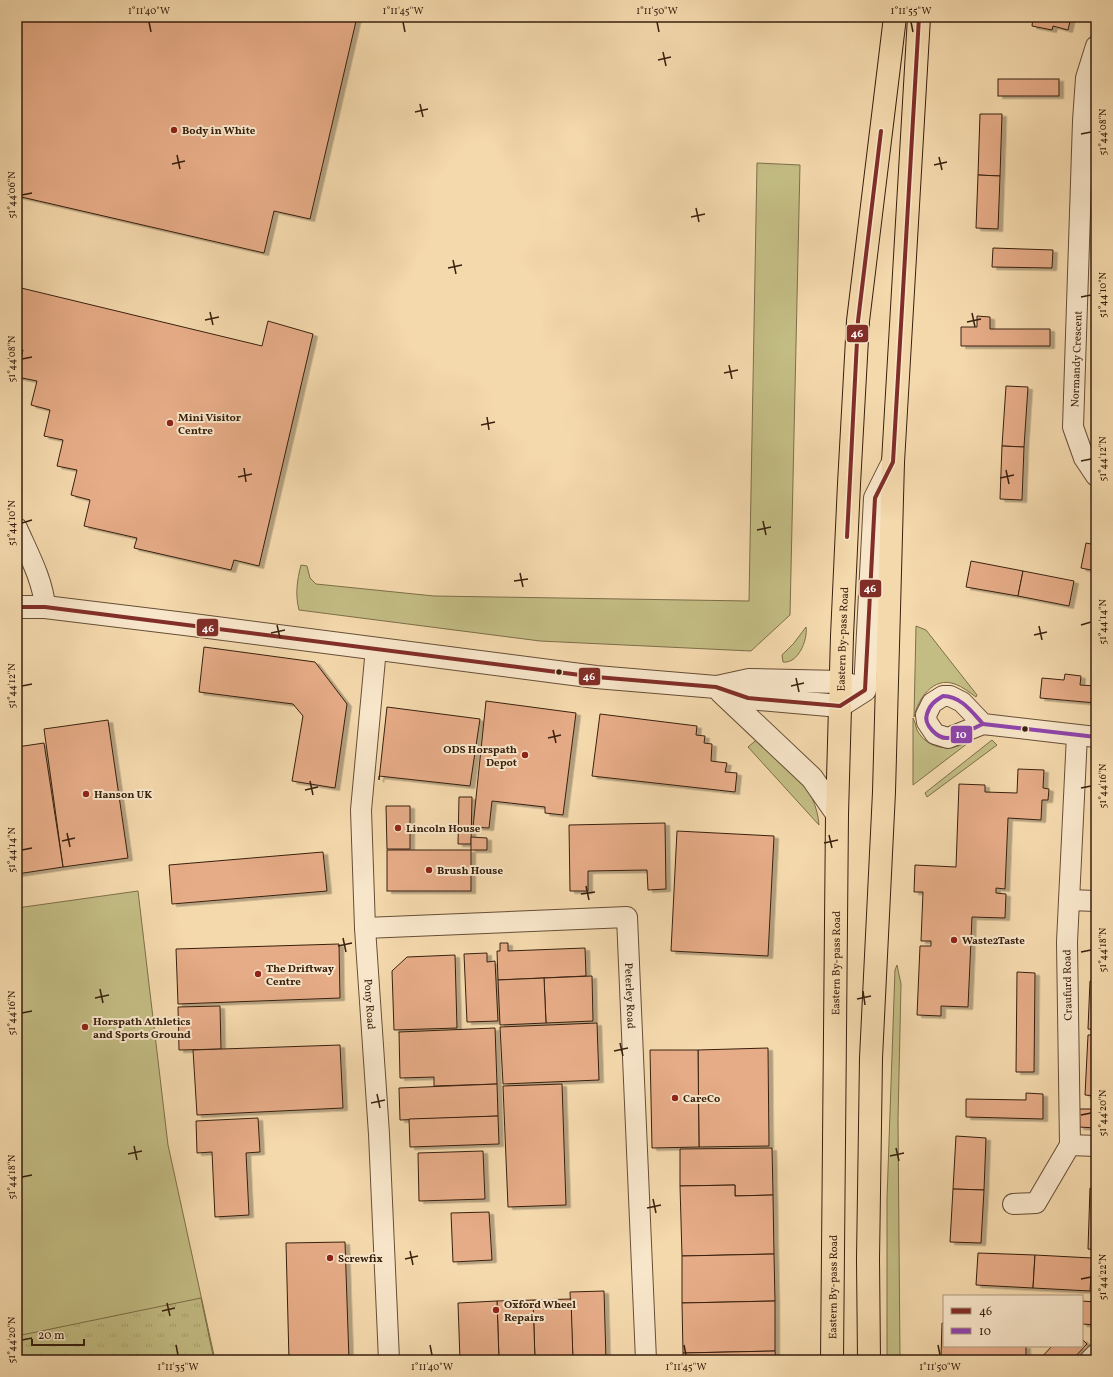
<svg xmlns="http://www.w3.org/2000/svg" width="1113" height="1377" viewBox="0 0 1113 1377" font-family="Vollkorn,serif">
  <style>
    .grass { fill: #c3bd84; stroke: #7e6e49 }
    .park { fill: url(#park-tufts); stroke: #7e6e49 }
    .building { fill: #e6ac87; stroke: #38200e; filter: url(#shadow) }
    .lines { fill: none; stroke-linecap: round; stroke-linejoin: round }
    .minor-casing { stroke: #674e36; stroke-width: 22 }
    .tertiary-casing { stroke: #674e36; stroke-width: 24 }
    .trunk-casing { stroke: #38200e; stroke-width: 24 }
    .minor { stroke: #f8e6ca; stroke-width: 20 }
    .tertiary { stroke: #f8e6ca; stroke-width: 22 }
    .trunk { stroke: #f4d9ad; stroke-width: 22 }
    .bus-1-casing { stroke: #f8e6ca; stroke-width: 7 }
    .bus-2-casing { stroke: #f8e6ca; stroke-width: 7 }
    .bus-1 { stroke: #812e27; stroke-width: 4 }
    .bus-2 { stroke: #8e44ad; stroke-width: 4 }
    .ticks { fill: none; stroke: #38200e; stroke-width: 1.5 }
    .poi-dot { fill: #8f2418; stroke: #f8e6ca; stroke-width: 1.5 }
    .bus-dot { fill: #38200e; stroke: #f8e6ca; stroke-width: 1.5 }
    .labels { text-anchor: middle; stroke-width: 4; stroke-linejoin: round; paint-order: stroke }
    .poi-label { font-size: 11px; font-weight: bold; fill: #38200e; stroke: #f8e6ca; text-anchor: start }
    .street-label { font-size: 11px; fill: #38200e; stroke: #f8e6ca }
    .line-badge { stroke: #f8e6ca; stroke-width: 1.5 }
    .badge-label { font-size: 11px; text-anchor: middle; font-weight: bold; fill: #fff }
    .neatline { fill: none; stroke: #38200e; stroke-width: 1.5 }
    .ticks-label { font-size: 10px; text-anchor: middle; fill: #38200e }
  </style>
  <defs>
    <pattern id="park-tufts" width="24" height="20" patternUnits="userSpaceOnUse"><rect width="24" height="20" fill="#c3bd84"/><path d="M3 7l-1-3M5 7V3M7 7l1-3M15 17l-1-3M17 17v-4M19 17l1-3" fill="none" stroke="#a8a271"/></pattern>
    <filter id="shadow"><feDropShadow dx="4.5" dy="2.5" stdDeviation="0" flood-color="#0004"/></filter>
  </defs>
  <rect width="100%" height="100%" fill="#f4d9ad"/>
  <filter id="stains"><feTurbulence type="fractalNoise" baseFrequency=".005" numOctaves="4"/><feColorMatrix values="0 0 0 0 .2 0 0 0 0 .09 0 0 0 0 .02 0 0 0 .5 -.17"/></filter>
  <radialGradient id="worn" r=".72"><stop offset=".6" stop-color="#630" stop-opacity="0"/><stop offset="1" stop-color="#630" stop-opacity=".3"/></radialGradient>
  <g class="grass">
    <path d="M757 163 800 165 790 615 751 651 540 641 299 610C295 594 297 581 301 565L307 566 310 578 316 584 434 596 749 601Z"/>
    <path d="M916 626 926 630 977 695 976 697C969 692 963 687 955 684 933 676 918 699 914 717Z"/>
    <path d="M806 627C808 640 798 664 783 662L782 655 794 643Z"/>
    <path d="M913 718C915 722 916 726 917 730 926 748 950 753 966 742L968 743 913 785Z"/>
    <path d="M760 737C786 763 816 786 819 825L748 747Z"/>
    <path d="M992 740 997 745 927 797 925 793Z"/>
    <path d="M138 891 168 1145 215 1360H17V908Z"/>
    <path d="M897 965 901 984 898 1120 900 1360H887V1199L895 970Z"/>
  </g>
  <path class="park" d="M201 1298 214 1360H17V1336Z"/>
  <g class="building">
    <path d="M17 17H357L310 219 274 211 264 253 17 196Z"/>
    <path d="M1033 17H1071L1068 30 1053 26 1052 30 1032 26Z"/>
    <rect x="998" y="79" width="61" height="17"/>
    <path d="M980 114H1002L1000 176 978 175Z"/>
    <path d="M978 175 1000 176 998 229 976 228Z"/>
    <path d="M993 248 1053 250 1052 268 992 267Z"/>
    <path d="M17 287 262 346 268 321 313 334 259 566 234 560 231 570 134 548 137 538 84 526 90 500 71 495 77 470 57 466 63 440 44 436 50 410 31 405 37 381 17 377 23 350 17 348Z"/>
    <path d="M977 316 990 317V329H1050V346H961V327H977Z"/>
    <path d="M1006 386 1028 387 1024 447 1002 446Z"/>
    <path d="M1002 446 1024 447 1022 500 1000 499Z"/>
    <path d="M1086 543 1096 545V571L1081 568Z"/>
    <path d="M971 561 1023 571 1018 596 966 587Z"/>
    <path d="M1023 571 1074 581 1069 606 1018 596Z"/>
    <path d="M204 647 315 662 347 704 335 788 292 781 303 716 293 704 199 692Z"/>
    <path d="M1065 674 1081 676 1080 685 1096 686V703L1040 698 1042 678 1064 680Z"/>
    <path d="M486 701 576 713 563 815 545 813V807L492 801 489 828 473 827Z"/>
    <path d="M387 707 480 719 470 786 379 776V780Z"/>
    <path d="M600 714 697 726 696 735 705 736 704 743 712 744 711 761 727 763 725 772 737 773 735 792 592 776Z"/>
    <path d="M108 720 128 858 63 867 44 729Z"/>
    <path d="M44 743 63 867 17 874V747Z"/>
    <path d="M1018 769 1044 770 1043 788 1049 789 1048 800H1042L1041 820 1008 818 1005 889 996 888V893L1006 894 1005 918 972 917 968 1007 941 1006V1016L917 1015 920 946H931V941H921L923 892H914L915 865 956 867 959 784 985 785V792L1017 793Z"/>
    <path d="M459 797H472L471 844H458Z"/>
    <path d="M386 806H410V849H387Z"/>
    <path d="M665 823 666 889 648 890 647 870 588 871V891H570L569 825Z"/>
    <path d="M677 831 774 836 768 956 671 951Z"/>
    <path d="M471 837 487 838V850H471Z"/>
    <rect x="387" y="850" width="84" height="41"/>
    <path d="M323 852 327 891 172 904 169 865Z"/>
    <path d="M500 943H508V951L585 948 586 976 498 980 497 951H500Z"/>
    <path d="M339 944 340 998 178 1004 176 949Z"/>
    <path d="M1096 951V960L1092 953Z"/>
    <path d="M487 953V962L495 961 498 1021 467 1022 464 954Z"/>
    <path d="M455 955 457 1028 394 1030 392 971 407 957Z"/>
    <path d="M1017 972 1035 973 1034 1072H1016Z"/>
    <path d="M592 976 593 1021 546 1023 544 978Z"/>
    <path d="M544 978 546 1023 500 1025 498 980Z"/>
    <path d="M1090 981 1096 982V1030L1088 1029Z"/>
    <path d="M220 1006 221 1049 179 1050 178 1007Z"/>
    <path d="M597 1023 599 1080 503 1084 500 1027Z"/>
    <path d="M495 1028 497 1084 434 1086V1077L400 1078 399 1032Z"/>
    <path d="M1088 1035H1096V1096L1085 1095Z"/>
    <path d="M340 1045 343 1108 197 1115 193 1050Z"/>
    <path d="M768 1048 769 1146 699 1147 698 1050Z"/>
    <path d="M650 1050H698L699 1147 652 1148Z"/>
    <path d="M497 1084 498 1116 400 1120 399 1088Z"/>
    <path d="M562 1084 566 1205 508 1207 503 1086Z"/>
    <path d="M1026 1093 1043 1094V1119L966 1117V1099L1026 1100Z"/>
    <path d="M1079 1109H1096V1128L1079 1127Z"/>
    <path d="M498 1116 499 1144 410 1147 409 1119Z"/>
    <path d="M258 1118 260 1152 246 1153 249 1215 215 1217 212 1152 197 1153 196 1121Z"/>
    <path d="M956 1136 986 1138 984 1190 953 1189Z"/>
    <path d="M772 1148 773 1195 735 1196V1185L680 1186V1149Z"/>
    <path d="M483 1151 485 1199 419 1201 418 1153Z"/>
    <path d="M1094 1171H1096V1186H1093Z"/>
    <path d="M735 1185V1196L773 1195 774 1254 682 1256 680 1186Z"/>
    <path d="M1090 1188H1096V1250L1088 1249Z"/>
    <path d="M953 1189 984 1190 981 1243 950 1242Z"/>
    <path d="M489 1212 492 1260 453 1262 451 1213Z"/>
    <path d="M345 1242 349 1360H289L286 1243Z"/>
    <path d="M978 1253 1035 1255 1033 1288 976 1285Z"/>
    <path d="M774 1254 775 1301 682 1303V1256Z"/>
    <path d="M1035 1255 1092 1258 1090 1291 1033 1288Z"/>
    <path d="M604 1291 606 1360H573L570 1292Z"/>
    <path d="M571 1299 573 1360H535L533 1300Z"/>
    <path d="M533 1300 535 1360H499L497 1301Z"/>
    <path d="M497 1301 499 1360H460L458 1303Z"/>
    <path d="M775 1301V1351L683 1353 682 1303Z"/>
    <path d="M1082 1301 1096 1302V1325L1082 1324Z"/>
    <path d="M942 1323H944V1346H1026V1360L941 1358Z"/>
    <path d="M1082 1339 1087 1344 1072 1360H1039L1052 1346H1082Z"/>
    <path d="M775 1351 776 1360H683V1353Z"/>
  </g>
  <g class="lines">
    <defs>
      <g id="minor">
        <path d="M1096 46 1086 78 1083 121 1073 427 1084 458 1096 476"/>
        <path d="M17 528C28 553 43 580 45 607"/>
        <path id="s1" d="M376 648 361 810 365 928 379 1134 389 1360"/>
        <path d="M983 724 962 702 950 696H943L932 703 926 715 927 722 935 734 948 738 983 724 1096 737"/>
        <path d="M1069 900 1096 901"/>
        <path id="s2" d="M365 928 627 917 646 1360"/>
        <path d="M1070 1145 1096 1146"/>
        <path d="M1013 1204 1036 1203 1070 1145 1067 942 1077 735"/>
        <path d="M1090 1360 1096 1354"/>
      </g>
      <g id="tertiary">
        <path d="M17 607H45L185 624 596 677 716 687 748 698 840 706 865 690 875 498 893 462"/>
        <path d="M717 687 749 680 841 682 859 688"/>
        <path d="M721 692 812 778 837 814"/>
      </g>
      <g id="trunk">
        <path id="s3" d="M832 1360 837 814 842 636 849 484 858 321 895 17"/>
        <path d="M869 1360 868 1259 871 1058 884 792 893 462 919 17"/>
      </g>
    </defs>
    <use href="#minor" class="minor-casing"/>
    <use href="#tertiary" class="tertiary-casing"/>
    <use href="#trunk" class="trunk-casing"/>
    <use href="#minor" class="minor"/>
    <use href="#tertiary" class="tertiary"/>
    <use href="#trunk" class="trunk"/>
    <defs>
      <g id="bus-1">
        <path d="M847 537 858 321 881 131"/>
        <path d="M17 607H45L596 677 716 687 748 698 840 706 865 690 875 498 893 462 919 17"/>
      </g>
      <g id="bus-2">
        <path d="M943 696C961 696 972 712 983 724 974 728 958 737 948 738 938 739 923 725 927 714 930 704 935 701 943 696Z"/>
        <path d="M983 724 1096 737"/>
      </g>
    </defs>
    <use href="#bus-1" class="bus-1-casing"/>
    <use href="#bus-2" class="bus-2-casing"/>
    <use href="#bus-1" class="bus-1"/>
    <use href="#bus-2" class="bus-2"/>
  </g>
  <path class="ticks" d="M149 22 151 32M403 22 405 32M657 22 659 32M911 22 913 32M663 52 666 66M658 60 671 57M420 104 423 117M415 112 428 109M1081 134 1091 132M177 155 180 169M939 157 942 170M172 164 185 161M934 165 947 162M22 195 32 193M696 208 699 222M691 217 705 214M453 260 456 274M448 268 462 265M1081 297 1091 295M210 312 213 325M972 313 975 327M205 320 219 317M967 322 981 319M22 359 32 357M729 365 732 379M724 373 738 370M487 417 489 430M481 425 495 422M1081 461 1091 459M244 468 246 482M1006 470 1009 484M238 477 252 474M1000 478 1014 475M763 521 766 535M22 523 32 520M757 530 771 527M520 573 523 587M514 581 528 579M277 625 280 638M1081 625 1091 622M1039 626 1042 640M271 633 285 630M1034 635 1047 632M796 678 799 692M22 686 32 684M791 686 804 683M553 730 556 743M548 738 561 735M310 781 313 795M1081 788 1091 786M305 790 318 787M67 833 70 847M829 835 832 848M62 841 75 838M824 843 838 840M22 850 32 848M586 886 589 900M581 894 595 892M343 938 346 952M338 946 352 943M1081 952 1091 950M100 989 103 1003M863 991 865 1005M95 998 109 995M857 999 871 996M22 1013 32 1011M620 1043 623 1056M614 1051 628 1048M377 1094 380 1108M371 1103 385 1100M1081 1115 1091 1113M134 1146 137 1160M896 1148 899 1161M128 1154 142 1151M890 1156 904 1153M22 1177 32 1175M653 1199 656 1213M647 1208 661 1205M410 1251 413 1265M405 1259 418 1256M1081 1279 1091 1277M167 1303 170 1316M162 1311 175 1308M22 1340 32 1338M176 1345 178 1355M430 1345 432 1355M684 1345 686 1355M938 1345 940 1355"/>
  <g class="poi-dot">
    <circle cx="174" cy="130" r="4"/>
    <circle cx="170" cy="423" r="4"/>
    <circle cx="525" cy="755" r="4"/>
    <circle cx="86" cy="794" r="4"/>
    <circle cx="398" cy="828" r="4"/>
    <circle cx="429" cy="870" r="4"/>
    <circle cx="954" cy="940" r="4"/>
    <circle cx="258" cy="974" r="4"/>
    <circle cx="85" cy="1027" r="4"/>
    <circle cx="675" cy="1098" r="4"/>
    <circle cx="330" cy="1258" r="4"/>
    <circle cx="496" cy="1310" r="4"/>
  </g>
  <g class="bus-dot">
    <circle cx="559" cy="672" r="3.5"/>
    <circle cx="1025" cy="729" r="3.5"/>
  </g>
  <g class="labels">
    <g class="poi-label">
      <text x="182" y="134">Body in White</text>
      <text x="178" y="421">Mini Visitor<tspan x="178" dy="13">Centre</tspan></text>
      <text x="517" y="753" text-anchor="end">ODS Horspath<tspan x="517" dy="13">Depot</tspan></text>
      <text x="94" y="798">Hanson UK</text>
      <text x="406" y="832">Lincoln House</text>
      <text x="437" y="874">Brush House</text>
      <text x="962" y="944">Waste2Taste</text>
      <text x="266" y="972">The Driftway<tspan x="266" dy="13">Centre</tspan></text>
      <text x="93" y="1025">Horspath Athletics<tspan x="93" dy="13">and Sports Ground</tspan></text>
      <text x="683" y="1102">CareCo</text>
      <text x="338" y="1262">Screwfix</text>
      <text x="504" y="1308">Oxford Wheel<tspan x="504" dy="13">Repairs</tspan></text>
    </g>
    <g class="street-label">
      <text transform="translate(1076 359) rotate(-88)" y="4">Normandy Crescent</text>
      <text dy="4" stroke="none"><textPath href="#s3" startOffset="721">Eastern By-pass Road</textPath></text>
      <text dy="4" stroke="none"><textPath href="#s3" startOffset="397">Eastern By-pass Road</textPath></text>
      <text transform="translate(1067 985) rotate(-91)" y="4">Craufurd Road</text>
      <text dy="4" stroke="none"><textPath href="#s2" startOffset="341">Peterley Road</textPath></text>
      <text dy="4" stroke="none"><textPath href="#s1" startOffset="357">Pony Road</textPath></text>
      <text dy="4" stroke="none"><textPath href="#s3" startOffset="73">Eastern By-pass Road</textPath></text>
    </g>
  </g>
  <g class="line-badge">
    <rect x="846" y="324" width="23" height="19" rx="4" fill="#812e27"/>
    <rect x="859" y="579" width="23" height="19" rx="4" fill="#812e27"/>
    <rect x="196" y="618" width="23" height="19" rx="4" fill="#812e27"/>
    <rect x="578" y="667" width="23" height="19" rx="4" fill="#812e27"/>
    <rect x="950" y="725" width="23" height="19" rx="4" fill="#8e44ad"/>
  </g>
  <g class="badge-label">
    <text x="857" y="337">46</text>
    <text x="870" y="592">46</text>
    <text x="208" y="632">46</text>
    <text x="589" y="680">46</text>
    <text x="961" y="738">10</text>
  </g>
  <rect width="1113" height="1377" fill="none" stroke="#f4d9ad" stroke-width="44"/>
  <rect x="943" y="1295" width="140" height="52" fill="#f8e6ca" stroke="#ab977f"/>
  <rect x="951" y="1308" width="20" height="6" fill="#812e27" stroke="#ab977f"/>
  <text x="979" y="1315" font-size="12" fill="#38200e">46</text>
  <rect x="951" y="1328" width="20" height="6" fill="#8e44ad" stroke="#ab977f"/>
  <text x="979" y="1335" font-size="12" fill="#38200e">10</text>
  <path d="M32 1339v6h52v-6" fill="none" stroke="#38200e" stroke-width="2"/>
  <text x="38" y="1339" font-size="12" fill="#38200e" stroke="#f8e6ca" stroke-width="3" paint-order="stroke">20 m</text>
  <rect x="22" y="22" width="1069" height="1333" class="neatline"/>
  <g class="ticks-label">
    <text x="149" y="14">1°11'40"W</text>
    <text x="403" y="14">1°11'45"W</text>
    <text x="657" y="14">1°11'50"W</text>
    <text x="911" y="14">1°11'55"W</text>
    <text transform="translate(1102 132) rotate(-90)" y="4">51°44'08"N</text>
    <text transform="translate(11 195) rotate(-90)" y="4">51°44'06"N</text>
    <text transform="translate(1102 295) rotate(-90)" y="4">51°44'10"N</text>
    <text transform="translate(11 359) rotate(-90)" y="4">51°44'08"N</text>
    <text transform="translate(1102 459) rotate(-90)" y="4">51°44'12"N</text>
    <text transform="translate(11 523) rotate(-90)" y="4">51°44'10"N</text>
    <text transform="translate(1102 622) rotate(-90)" y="4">51°44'14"N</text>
    <text transform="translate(11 686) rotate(-90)" y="4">51°44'12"N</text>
    <text transform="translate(1102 786) rotate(-90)" y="4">51°44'16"N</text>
    <text transform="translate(11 850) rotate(-90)" y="4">51°44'14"N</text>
    <text transform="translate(1102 950) rotate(-90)" y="4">51°44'18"N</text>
    <text transform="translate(11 1013) rotate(-90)" y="4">51°44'16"N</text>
    <text transform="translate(1102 1113) rotate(-90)" y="4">51°44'20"N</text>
    <text transform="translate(11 1177) rotate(-90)" y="4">51°44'18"N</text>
    <text transform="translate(1102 1277) rotate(-90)" y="4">51°44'22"N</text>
    <text transform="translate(11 1340) rotate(-90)" y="4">51°44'20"N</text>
    <text x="178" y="1370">1°11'35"W</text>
    <text x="432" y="1370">1°11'40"W</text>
    <text x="686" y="1370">1°11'45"W</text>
    <text x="940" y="1370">1°11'50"W</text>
  </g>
  <rect width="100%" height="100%" filter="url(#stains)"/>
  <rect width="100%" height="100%" fill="url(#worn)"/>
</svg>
